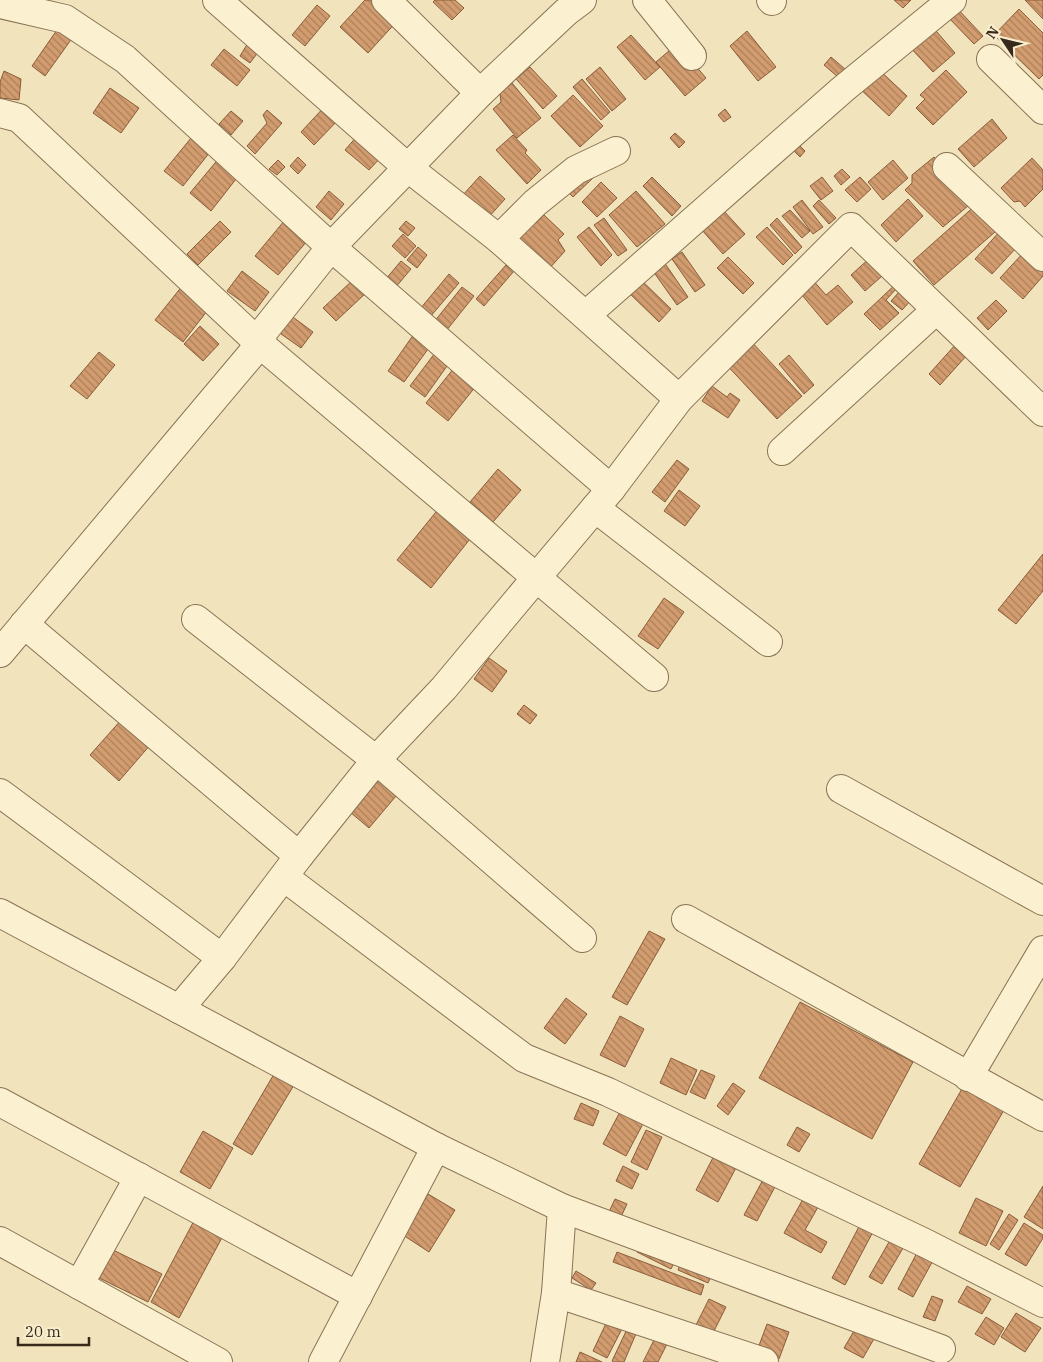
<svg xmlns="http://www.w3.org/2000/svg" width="1043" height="1362" viewBox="0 0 1043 1362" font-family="'IBM Plex Serif',serif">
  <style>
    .building { fill: url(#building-back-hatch); stroke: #8a5c39 }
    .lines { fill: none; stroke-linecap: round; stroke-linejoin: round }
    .street-casing { stroke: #897355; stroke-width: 30 }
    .street { stroke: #fbf0d0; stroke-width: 28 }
  </style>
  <defs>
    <pattern id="building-back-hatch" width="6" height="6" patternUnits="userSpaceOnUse" patternTransform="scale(1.25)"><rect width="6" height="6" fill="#d29c6f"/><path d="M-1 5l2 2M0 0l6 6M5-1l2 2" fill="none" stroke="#ab7f5a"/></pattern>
  </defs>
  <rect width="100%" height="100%" fill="#f1e3bc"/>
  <g class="building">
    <path d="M365 0H378L399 19 368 53 340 27Z"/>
    <path d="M435 0H455L464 8 452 20 433 2Z"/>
    <path d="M894 0H911L903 8Z"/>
    <path d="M1025 0H1043V19Z"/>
    <path d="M317 5 330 16 305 46 292 35Z"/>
    <path d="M955 6 983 36 974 44 946 15Z"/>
    <path d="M1019 9 1043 33V75L1039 79 994 35Z"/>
    <path d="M931 25 955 53 933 72 908 45Z"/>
    <path d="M59 27 73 37 45 76 32 66Z"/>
    <path d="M747 31 776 67 758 81 730 46Z"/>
    <path d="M631 35 660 67 645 80 617 47Z"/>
    <path d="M248 43 259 51 250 63 240 56Z"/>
    <path d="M677 44 706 78 685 96 656 62Z"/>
    <path d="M224 49 250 70 237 86 211 65Z"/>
    <path d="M831 57 845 69 838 77 824 65Z"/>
    <path d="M530 67 557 96 543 109 516 79Z"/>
    <path d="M600 67 626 99 612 111 586 79Z"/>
    <path d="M876 67 907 96 889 116 858 87Z"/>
    <path d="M946 70 967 92 933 125 916 108 925 99 920 95Z"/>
    <path d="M4 71 21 79 19 100 0 98V82Z"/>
    <path d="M582 79 610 112 601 120 573 87Z"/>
    <path d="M512 83 541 118 517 138 493 109 501 102 500 93Z"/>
    <path d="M110 88 139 108 121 133 93 113Z"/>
    <path d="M573 95 603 126 580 147 551 116Z"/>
    <path d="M327 104 341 117 314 145 301 132Z"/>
    <path d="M725 109 731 117 724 122 718 115Z"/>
    <path d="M267 110 282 123 255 154 247 146 267 123 263 115Z"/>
    <path d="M231 111 243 121 231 135 219 124Z"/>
    <path d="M992 119 1007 138 974 167 958 149Z"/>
    <path d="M196 132 214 147 183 186 164 171Z"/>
    <path d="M675 133 685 142 679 148 670 138Z"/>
    <path d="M358 135 382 156 369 170 345 150Z"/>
    <path d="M513 135 527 150 525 153 541 170 527 184 496 150Z"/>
    <path d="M798 144 805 151 800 157 793 150Z"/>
    <path d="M220 157 240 174 211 211 190 193Z"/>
    <path d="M298 157 306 165 298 174 290 166Z"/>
    <path d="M934 157 975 200 943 227 905 190 912 183V175Z"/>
    <path d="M1032 158 1043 170V189L1025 207 1020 201 1014 202 1001 188Z"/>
    <path d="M278 160 285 167 277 175 269 169Z"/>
    <path d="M893 160 908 178 883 200 868 182Z"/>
    <path d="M842 169 850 177 841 185 834 176Z"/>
    <path d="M587 170 594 177 573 197 566 190Z"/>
    <path d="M480 176 505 199 487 219 462 196Z"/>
    <path d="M652 177 681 206 672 216 643 186Z"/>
    <path d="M822 177 833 191 821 200 810 186Z"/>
    <path d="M860 177 871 189 857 202 845 190Z"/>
    <path d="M601 182 617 198 597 217 582 202Z"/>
    <path d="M329 191 344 204 331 220 316 207Z"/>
    <path d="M636 191 665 224 637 247 609 215Z"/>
    <path d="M908 199 923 216 896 242 881 225Z"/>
    <path d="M802 200 823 227 813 234 793 207Z"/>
    <path d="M819 200 836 218 829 224 813 206Z"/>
    <path d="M977 204 997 224 995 232 934 285 913 261Z"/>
    <path d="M723 210 745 234 723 254 701 229Z"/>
    <path d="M790 210 810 231 802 238 782 216Z"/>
    <path d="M544 215 564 234 558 240 565 251 548 270 512 235 529 218 536 223Z"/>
    <path d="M604 218 627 250 618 256 594 225Z"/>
    <path d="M777 218 802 247 795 254 770 225Z"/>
    <path d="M285 220 308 240 278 275 255 256Z"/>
    <path d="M220 221 231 232 198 265 187 254Z"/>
    <path d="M406 221 415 228 408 236 399 229Z"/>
    <path d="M589 227 612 255 601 266 577 237Z"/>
    <path d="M767 227 793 255 783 265 756 237Z"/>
    <path d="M1000 231 1017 247 992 274 975 259Z"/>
    <path d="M403 234 416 246 405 258 392 246Z"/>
    <path d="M418 247 427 255 417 268 407 260Z"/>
    <path d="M682 252 705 285 695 292 672 259Z"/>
    <path d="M1024 252 1043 270V276L1023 299 1000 278Z"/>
    <path d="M728 257 754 283 743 294 717 268Z"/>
    <path d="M871 257 889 270 865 291 851 275Z"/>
    <path d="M401 261 411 269 395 288 385 280Z"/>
    <path d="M664 262 688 297 677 305 653 271Z"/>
    <path d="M506 265 514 271 484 306 476 299Z"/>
    <path d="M242 271 269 292 255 311 227 291Z"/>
    <path d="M449 274 459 283 430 317 420 309Z"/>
    <path d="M637 276 671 309 659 322 625 289Z"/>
    <path d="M810 277 826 295 838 285 853 302 827 325 797 289Z"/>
    <path d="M354 279 366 293 336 321 323 308Z"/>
    <path d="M899 281 915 296 902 310 891 301 899 292 897 288 886 300 899 313 880 330 864 314Z"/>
    <path d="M183 285 211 306 183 342 155 320Z"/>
    <path d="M462 287 474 296 446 331 434 322Z"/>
    <path d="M996 300 1007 311 988 330 977 318Z"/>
    <path d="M286 312 313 332 301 348 274 329Z"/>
    <path d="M200 326 219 344 203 361 184 344Z"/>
    <path d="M414 334 431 345 404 382 388 371Z"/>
    <path d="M748 338 802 396 777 419 723 361Z"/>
    <path d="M956 344 968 354 940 385 929 374Z"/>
    <path d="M438 349 452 359 425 397 410 386Z"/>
    <path d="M99 352 115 365 87 399 70 386Z"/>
    <path d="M789 355 814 385 804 394 779 364Z"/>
    <path d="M454 368 476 386 448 421 426 403Z"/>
    <path d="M712 386 727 397 730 393 740 400 728 418 702 401Z"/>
    <path d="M677 460 689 469 665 502 652 492Z"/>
    <path d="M498 469 521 490 493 522 470 502Z"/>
    <path d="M679 490 700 506 685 526 664 511Z"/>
    <path d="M440 507 474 534 431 588 397 560Z"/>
    <path d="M1043 554V591L1016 624 998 610Z"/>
    <path d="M664 598 684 612 658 649 638 636Z"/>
    <path d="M489 658 507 671 492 692 474 679Z"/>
    <path d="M524 705 537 715 530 724 517 714Z"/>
    <path d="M122 719 151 744 119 781 90 755Z"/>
    <path d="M372 775 396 796 369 828 344 807Z"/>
    <path d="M649 931 665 939 627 1005 612 997Z"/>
    <path d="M566 998 587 1014 565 1044 544 1028Z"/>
    <path d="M800 1002 913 1062 872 1139 759 1078Z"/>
    <path d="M620 1016 644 1029 625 1067 600 1055Z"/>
    <path d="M671 1058 697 1070 686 1095 660 1083Z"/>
    <path d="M701 1070 715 1076 705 1099 690 1092Z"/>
    <path d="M274 1074 294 1085 252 1155 233 1144Z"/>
    <path d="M733 1083 745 1091 728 1115 717 1106Z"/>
    <path d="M963 1087 1004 1110 960 1187 919 1164Z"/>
    <path d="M581 1103 599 1111 593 1126 574 1119Z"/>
    <path d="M622 1108 645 1120 626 1156 603 1144Z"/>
    <path d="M797 1127 810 1134 799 1152 787 1145Z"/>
    <path d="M646 1130 662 1137 647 1170 631 1162Z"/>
    <path d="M203 1131 233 1148 210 1189 180 1172Z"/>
    <path d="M716 1152 738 1164 718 1202 696 1190Z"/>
    <path d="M623 1166 639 1174 632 1189 616 1181Z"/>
    <path d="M765 1176 777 1183 757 1221 744 1215Z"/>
    <path d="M1043 1186V1229L1024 1217Z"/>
    <path d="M807 1192 822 1200 805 1230 827 1242 821 1253 784 1233Z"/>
    <path d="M428 1194 455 1210 429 1252 403 1235Z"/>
    <path d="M976 1198 1003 1211 986 1246 959 1233Z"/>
    <path d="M615 1199 627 1204 620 1219 608 1214Z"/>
    <path d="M1009 1214 1018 1220 999 1250 990 1244Z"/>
    <path d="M196 1217 225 1232 179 1318 151 1302Z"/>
    <path d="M863 1219 876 1226 845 1285 832 1278Z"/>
    <path d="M1024 1223 1043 1235V1238L1026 1266 1005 1254Z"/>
    <path d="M893 1235 906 1243 882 1284 869 1277Z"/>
    <path d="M642 1240 677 1257 671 1269 637 1252Z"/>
    <path d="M107 1247 162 1274 148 1302 93 1275Z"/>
    <path d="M920 1247 936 1255 913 1297 898 1289Z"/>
    <path d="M617 1252 704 1285 701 1295 613 1262Z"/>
    <path d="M682 1259 713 1272 708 1283 678 1270Z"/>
    <path d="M576 1271 596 1283 591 1290 572 1278Z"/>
    <path d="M967 1286 991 1299 982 1314 958 1302Z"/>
    <path d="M932 1296 943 1300 935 1321 923 1317Z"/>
    <path d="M709 1299 726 1307 712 1335 695 1327Z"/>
    <path d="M1016 1313 1041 1328 1025 1352 1001 1337Z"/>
    <path d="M610 1315 625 1323 607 1358 593 1351Z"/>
    <path d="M986 1317 1004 1328 994 1345 975 1334Z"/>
    <path d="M861 1319 879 1330 863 1358 844 1348Z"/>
    <path d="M767 1324 789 1332 779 1359 757 1351Z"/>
    <path d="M629 1325 638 1329 624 1362H614L612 1361Z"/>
    <path d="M656 1336 668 1342 658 1362H643Z"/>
    <path d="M580 1352 602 1362H576Z"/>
  </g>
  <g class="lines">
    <defs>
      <g id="street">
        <path d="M217 0 407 167 499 239 679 399"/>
        <path d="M386 0 480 93"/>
        <path d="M647 0 692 56"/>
        <path d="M771 0 772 1"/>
        <path d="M0 4 65 19 125 59 331 247 611 489"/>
        <path d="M991 59 1043 110"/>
        <path d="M0 113 19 118 260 344 654 677"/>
        <path d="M947 167 1043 257"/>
        <path d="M499 239 535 203 576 170 616 151"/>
        <path d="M586 315 843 89 952 0"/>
        <path d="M782 451 936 310"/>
        <path d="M595 508 768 642"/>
        <path d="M196 619 376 760 582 938"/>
        <path d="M24 624 299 856"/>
        <path d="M0 653 260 344 264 331 331 247 480 93 566 12 582 0"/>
        <path d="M841 789 1043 901"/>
        <path d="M0 793 222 958"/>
        <path d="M284 877 524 1058 608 1092 927 1244 1043 1303"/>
        <path d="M0 913 436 1147"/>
        <path d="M686 919 1043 1117"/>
        <path d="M179 1009 222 958 299 856 376 760 444 688 536 578 611 489 679 399 851 227 1043 412"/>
        <path d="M968 1077 1043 950"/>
        <path d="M0 1102 358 1296"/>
        <path d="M562 1208 941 1349"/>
        <path d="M0 1241 218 1362"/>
        <path d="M79 1285 139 1177"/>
        <path d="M323 1362 436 1147 562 1208 556 1293"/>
        <path d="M545 1362 556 1293 764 1362"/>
      </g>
    </defs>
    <use href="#street" class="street-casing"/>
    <use href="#street" class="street"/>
  </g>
  <g transform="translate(1003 40) rotate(305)" stroke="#f8edcd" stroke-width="4" paint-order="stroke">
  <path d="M0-4L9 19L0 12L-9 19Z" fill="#382a1b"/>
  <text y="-8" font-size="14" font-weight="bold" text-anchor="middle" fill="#382a1b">N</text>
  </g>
  <path d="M18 1337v8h71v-8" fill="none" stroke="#382a1b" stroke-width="2.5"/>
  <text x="25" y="1337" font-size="15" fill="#382a1b" stroke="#f8edcd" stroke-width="4" paint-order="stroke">20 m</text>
</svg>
